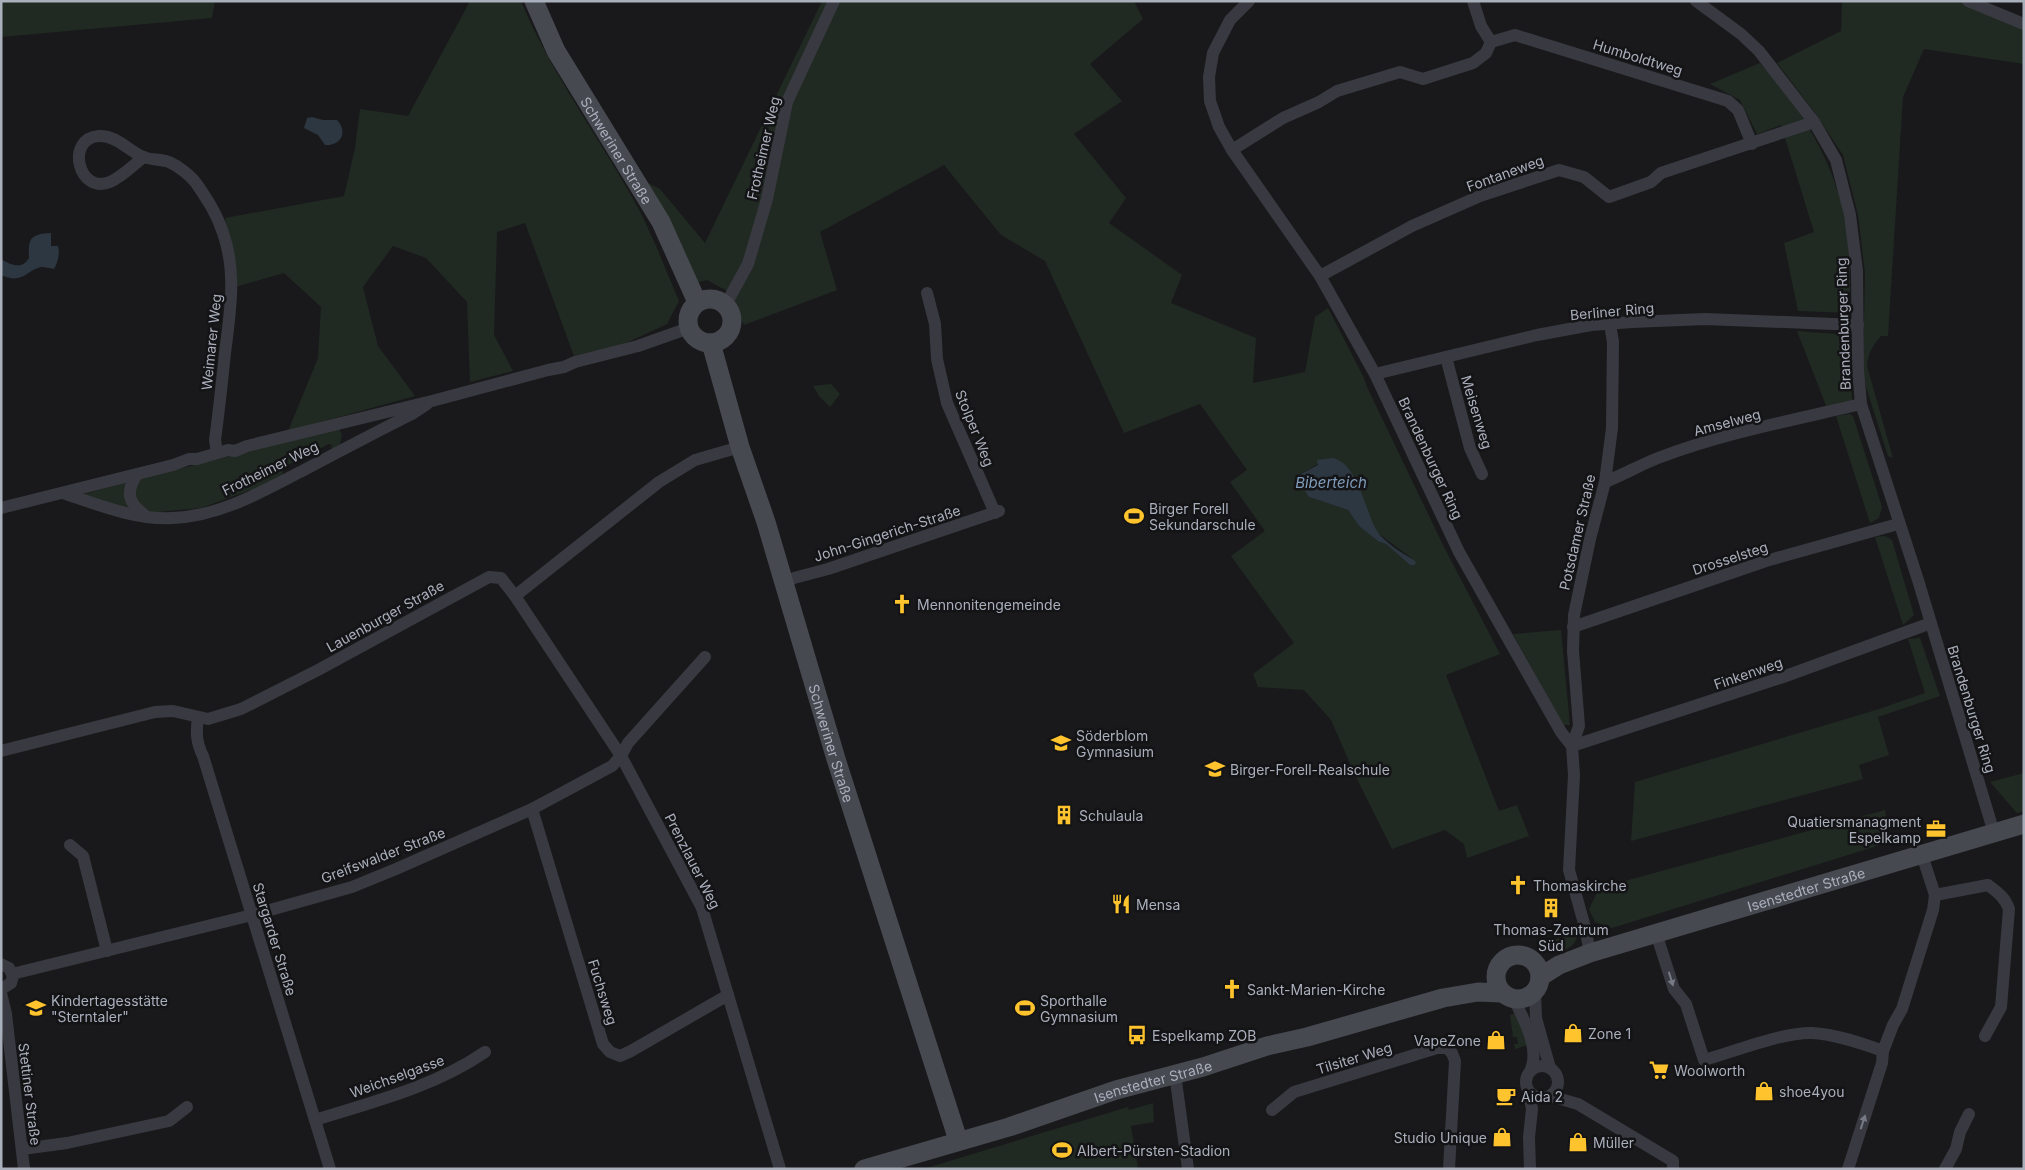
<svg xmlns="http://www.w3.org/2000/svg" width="2025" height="1170" font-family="Inter,sans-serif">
  <rect width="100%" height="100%" fill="#19191b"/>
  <g fill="#202a22" fill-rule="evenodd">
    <polygon points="1,1 215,1 212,18 1,37"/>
    <path d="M470,1H521C550,71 595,131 632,197C651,230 664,266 679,301L667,324L622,345L574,356L525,223L497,232L494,335L513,371L470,382L467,302L426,258L393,246L363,287L378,346L415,396L288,431L318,358L321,307L284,273L235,287L233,263L225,218L344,196L355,148L360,109L408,116Z"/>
    <path d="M822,1H1134L1143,19L1090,64L1122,101L1074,134L1126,198L1109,223L1182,275L1171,303L1256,338L1253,383L1305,372L1315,317L1328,308L1364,378L1367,387L1444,547L1500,654L1446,675L1499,811L1517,805L1529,836L1467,858L1464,844L1445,830L1392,849L1355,775L1331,720L1304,690L1258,687L1253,674L1294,643L1231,556L1265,531L1230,482L1247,470L1200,404L1124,433L1045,261L1001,235L944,165L820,232L837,290L744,325L729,292L707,280L695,283L646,182L660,189L705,243ZM1318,464L1378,533L1414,560L1410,565L1386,544L1379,542L1359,526L1348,510L1309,497L1297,476Z"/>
    <path d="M1842,1H1961L2024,26V64L1924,49L1903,97L1888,336H1881C1873,345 1868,353 1867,366L1893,458L1888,456L1866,387L1863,370L1865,273L1858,215L1843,155L1813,110L1777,63L1841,31Z"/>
    <path d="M1760,63C1802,110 1833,159 1845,220C1851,250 1850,283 1850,313L1798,311L1784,243L1814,232L1781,125L1757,134L1740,100L1710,84Z"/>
    <polygon points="1797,331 1849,335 1852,401 1827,408"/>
    <polygon points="831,384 840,394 830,407 819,396 813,386"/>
    <polygon points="1850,414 1853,416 1882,507 1879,518 1870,523 1836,416"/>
    <polygon points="339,429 342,434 340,445 330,452 332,445 329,444 284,467 282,478 255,492 250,490 201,508 147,513 137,503 134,485 139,479"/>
    <polygon points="129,482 134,511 79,495"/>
    <polygon points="1885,536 1892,540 1914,615 1903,625 1875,537"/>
    <polygon points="1561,630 1570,725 1563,725 1513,634"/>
    <polygon points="1920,638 1940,696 1878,717 1889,755 1859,765 1863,779 1631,841 1635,782 1876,710 1925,693 1908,639"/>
    <polygon points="2024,773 2024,811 2017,813 1990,782"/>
    <polygon points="1885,810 1890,842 1612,928 1595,922 1589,909 1599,888"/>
    <path d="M1578,933C1575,950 1563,951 1548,953L1545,942Z"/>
    <polygon points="1516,1013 1528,1045 1515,1049 1514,1044 1518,1044 1517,1037 1513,1037 1510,1015"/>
    <polygon points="1153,1103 1154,1122 1131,1126 1138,1169 923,1169 1128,1107 1129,1110"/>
  </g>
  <g fill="#2d3741">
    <path d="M312,117L323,120H337C349,133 340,146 325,145L318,135L304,128L307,118Z"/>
    <path d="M51,233V246H58C60,254 58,262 54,269C49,268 45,267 41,267C27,270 22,285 1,275V259C11,265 22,270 29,258C28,239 30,234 51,233Z"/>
    <path d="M1332,458C1358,462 1365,512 1377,531C1385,543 1402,553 1414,560L1416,563L1414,565H1410L1386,544L1379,542L1359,526L1348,510L1309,497L1302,487L1297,476L1318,465L1317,460Z"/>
  </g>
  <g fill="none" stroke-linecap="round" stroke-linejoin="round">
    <g stroke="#393a41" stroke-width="12">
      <polyline points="1249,1 1230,20 1213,53 1209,77 1210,101 1219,127 1232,150 1320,276 1375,374 1459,552 1561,732 1572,746 1574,775 1569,870 1585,927 1590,953"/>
      <polyline points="1473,1 1481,26 1491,42"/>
      <polyline points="1696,1 1741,34 1759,51 1814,122 1836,160 1850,215 1857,271 1858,370 1861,404 1918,580 1994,833"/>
      <polyline points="1968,1 2024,24"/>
      <polyline points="1232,150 1283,118 1319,102 1337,91 1400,72 1423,79 1473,63 1486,53 1491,42 1515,35 1728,101 1738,110 1752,144"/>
      <path d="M144,157C133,165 122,177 110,182C78,195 65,138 99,136C116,135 129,151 143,157C151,160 161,159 169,162C178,166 190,175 196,183C207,199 217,214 223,233C237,272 230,313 225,353C222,382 219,411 215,440L217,453"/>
      <polyline points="1320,276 1412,226 1480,196 1559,170 1584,177 1609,197 1651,182 1661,173 1814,122"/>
      <polyline points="927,293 935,324 937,359 947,403 995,513"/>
      <polyline points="726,304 748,264 767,199 787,102 834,1"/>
      <polyline points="1446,357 1470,448 1482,474"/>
      <polyline points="1375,374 1537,335 1591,325 1632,322 1705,319 1858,325"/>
      <path d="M137,474C125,493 128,503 146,516"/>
      <path d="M1605,482C1623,475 1640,465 1658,458C1723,433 1794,420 1861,404"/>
      <path d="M63,493C99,505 135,520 173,518C221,516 263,491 304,470C340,451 376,432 412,414L427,404"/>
      <polyline points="1,508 173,465 189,459 197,459 228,450 235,451 247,446 432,401 548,370 564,367 575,362 638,346 689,328"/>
      <polyline points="784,583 794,578 828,569 999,511"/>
      <polyline points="515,596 621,756 702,908 780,1169"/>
      <polyline points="1573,627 1766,561 1898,524"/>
      <path d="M198,718C196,732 196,742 203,756L330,1169"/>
      <polyline points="1572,746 1579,726 1573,651 1574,615 1590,539 1605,482 1612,428 1613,342 1610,324"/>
      <polyline points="1572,746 1783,677 1931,623"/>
      <polyline points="1,751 155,712 173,711 208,719 241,709 318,670 489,577 501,578 515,596 659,482 695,460 740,447"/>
      <polyline points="532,809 603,1044 610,1052 620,1056 631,1051 728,995"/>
      <polyline points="70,845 83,856 107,951"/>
      <path d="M1935,895L1988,885C1997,892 2005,897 2009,909L2001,1007L1985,1036"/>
      <path d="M1656,933L1674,989L1686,1004L1704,1060C1733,1052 1783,1032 1812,1033C1835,1034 1861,1043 1883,1051"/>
      <polyline points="1,964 9,968 13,976 11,983 1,989"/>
      <polyline points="12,974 252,915 352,887 396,869 532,809 612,766 621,756 628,743 705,657"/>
      <polyline points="1535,991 1536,1018 1550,1068"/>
      <polyline points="1,993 6,1014 24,1169"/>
      <path d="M1514,999C1523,1018 1540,1048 1531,1069"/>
      <circle cx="1542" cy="1082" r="16"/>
      <polyline points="1175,1074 1188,1169"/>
      <polyline points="1529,1093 1532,1109 1529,1137 1530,1169"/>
      <polyline points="1550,1096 1578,1104 1673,1161 1673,1169"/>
      <polyline points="1272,1110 1294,1092 1437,1048 1447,1048 1452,1053 1455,1061 1449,1169"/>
      <path d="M315,1120C373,1102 434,1087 485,1052"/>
      <polyline points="22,1149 67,1143 169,1121 187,1107"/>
      <polyline points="1848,1169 1882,1063 1883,1051 1893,1025 1902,1009 1933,910 1935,895 1922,855"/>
      <polyline points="1945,1169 1956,1149 1960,1132 1969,1114"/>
    </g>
    <g stroke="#474951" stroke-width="19">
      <path id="s1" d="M534,1L556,51L661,222L697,302"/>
      <circle cx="710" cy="321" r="22"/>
      <path id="s2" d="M711,343L740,447L766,522L836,759L958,1140"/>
      <circle cx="1518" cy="977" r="22"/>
      <path id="s3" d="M1540,977L1559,965L1590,953L2024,824"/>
      <path id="s4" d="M864,1169L1009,1127L1116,1090L1203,1067L1267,1046L1307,1037L1443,998L1478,992L1502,993"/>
    </g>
  </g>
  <defs><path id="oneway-solid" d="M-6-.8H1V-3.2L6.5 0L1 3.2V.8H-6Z" transform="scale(1.25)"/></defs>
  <g fill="#777a85">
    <use href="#oneway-solid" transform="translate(1671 979) rotate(73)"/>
    <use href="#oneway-solid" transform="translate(1863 1122) rotate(-72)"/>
  </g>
  <defs>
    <symbol id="stadium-bare" viewBox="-9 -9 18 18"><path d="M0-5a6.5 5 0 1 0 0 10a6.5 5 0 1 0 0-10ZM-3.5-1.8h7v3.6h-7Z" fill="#ffc42d" stroke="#141416" stroke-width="2.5" paint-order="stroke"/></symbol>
    <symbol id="church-bare" viewBox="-9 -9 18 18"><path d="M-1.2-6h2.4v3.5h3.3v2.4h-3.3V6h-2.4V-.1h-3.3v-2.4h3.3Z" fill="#ffc42d" stroke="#141416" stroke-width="2.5" paint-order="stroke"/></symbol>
    <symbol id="school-bare" viewBox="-9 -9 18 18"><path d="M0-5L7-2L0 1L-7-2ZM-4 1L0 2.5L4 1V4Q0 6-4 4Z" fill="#ffc42d" stroke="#141416" stroke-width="2.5" paint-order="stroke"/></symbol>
    <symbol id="building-bare" viewBox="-9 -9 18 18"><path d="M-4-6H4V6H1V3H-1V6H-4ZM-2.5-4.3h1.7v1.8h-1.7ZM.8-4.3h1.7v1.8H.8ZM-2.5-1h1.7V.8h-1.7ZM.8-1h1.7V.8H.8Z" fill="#ffc42d" stroke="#141416" stroke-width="2.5" paint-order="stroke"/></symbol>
    <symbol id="office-bare" viewBox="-9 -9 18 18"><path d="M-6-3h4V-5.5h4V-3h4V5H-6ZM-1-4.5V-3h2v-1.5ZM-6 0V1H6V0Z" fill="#ffc42d" stroke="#141416" stroke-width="2.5" paint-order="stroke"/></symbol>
    <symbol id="restaurant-bare" viewBox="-9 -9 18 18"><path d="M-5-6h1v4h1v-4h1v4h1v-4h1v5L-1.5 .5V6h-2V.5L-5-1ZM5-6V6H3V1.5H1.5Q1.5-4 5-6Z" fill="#ffc42d" stroke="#141416" stroke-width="2.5" paint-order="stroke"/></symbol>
    <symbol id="shop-bare" viewBox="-9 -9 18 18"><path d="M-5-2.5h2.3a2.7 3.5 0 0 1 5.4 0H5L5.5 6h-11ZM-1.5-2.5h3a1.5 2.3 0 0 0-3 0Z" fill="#ffc42d" stroke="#141416" stroke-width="2.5" paint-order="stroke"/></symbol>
    <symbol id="bus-bare" viewBox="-9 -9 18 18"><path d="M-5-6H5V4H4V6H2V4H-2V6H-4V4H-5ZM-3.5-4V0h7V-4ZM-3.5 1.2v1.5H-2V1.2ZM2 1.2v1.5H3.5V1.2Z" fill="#ffc42d" stroke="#141416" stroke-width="2.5" paint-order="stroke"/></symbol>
    <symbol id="supermarket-bare" viewBox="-9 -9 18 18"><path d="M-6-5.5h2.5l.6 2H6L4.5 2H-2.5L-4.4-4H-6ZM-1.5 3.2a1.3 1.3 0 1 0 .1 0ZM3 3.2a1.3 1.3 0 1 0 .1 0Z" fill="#ffc42d" stroke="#141416" stroke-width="2.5" paint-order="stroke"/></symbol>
    <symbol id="cafe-bare" viewBox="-9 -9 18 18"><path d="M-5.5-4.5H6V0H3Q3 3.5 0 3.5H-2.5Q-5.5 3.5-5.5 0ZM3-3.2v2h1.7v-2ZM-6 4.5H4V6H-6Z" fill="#ffc42d" stroke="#141416" stroke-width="2.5" paint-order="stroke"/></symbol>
  </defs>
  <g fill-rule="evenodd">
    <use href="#stadium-bare" x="1120" y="502" width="28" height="28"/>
    <use href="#church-bare" x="888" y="590" width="28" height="28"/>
    <use href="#school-bare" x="1047" y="729" width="28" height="28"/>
    <use href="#school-bare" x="1201" y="755" width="28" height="28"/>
    <use href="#building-bare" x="1050" y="801" width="28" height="28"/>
    <use href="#office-bare" x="1922" y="815" width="28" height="28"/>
    <use href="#church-bare" x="1504" y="871" width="28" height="28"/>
    <use href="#restaurant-bare" x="1107" y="890" width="28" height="28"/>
    <use href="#building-bare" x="1537" y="894" width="28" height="28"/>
    <use href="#church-bare" x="1218" y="975" width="28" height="28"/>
    <use href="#school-bare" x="22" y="994" width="28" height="28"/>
    <use href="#stadium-bare" x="1011" y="994" width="28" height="28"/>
    <use href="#shop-bare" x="1559" y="1019" width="28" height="28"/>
    <use href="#bus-bare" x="1123" y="1021" width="28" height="28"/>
    <use href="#shop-bare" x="1482" y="1026" width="28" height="28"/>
    <use href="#supermarket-bare" x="1645" y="1056" width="28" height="28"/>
    <use href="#shop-bare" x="1750" y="1077" width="28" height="28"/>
    <use href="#cafe-bare" x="1492" y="1082" width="28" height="28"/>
    <use href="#shop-bare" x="1488" y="1123" width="28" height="28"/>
    <use href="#shop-bare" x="1564" y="1128" width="28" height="28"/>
    <use href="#stadium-bare" x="1048" y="1136" width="28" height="28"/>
  </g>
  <g text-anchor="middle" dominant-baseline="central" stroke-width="5" stroke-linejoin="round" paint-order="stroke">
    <g font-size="14" fill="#aaafbc" stroke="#141416">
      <text transform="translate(1638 57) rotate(17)">Humboldtweg</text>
      <text transform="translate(763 148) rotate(-77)">Frotheimer Weg</text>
      <text stroke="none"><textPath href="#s1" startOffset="171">Schweriner Straße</textPath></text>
      <text transform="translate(1505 173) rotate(-20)">Fontaneweg</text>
      <text transform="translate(1612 311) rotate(-5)">Berliner Ring</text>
      <text transform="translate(1843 324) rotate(-92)">Brandenburger Ring</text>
      <text transform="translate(211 342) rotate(-84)">Weimarer Weg</text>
      <text transform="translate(1477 412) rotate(73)">Meisenweg</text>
      <text transform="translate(1727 422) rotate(-15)">Amselweg</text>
      <text transform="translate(975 428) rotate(68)">Stolper Weg</text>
      <text transform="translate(1431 458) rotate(65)">Brandenburger Ring</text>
      <text transform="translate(270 468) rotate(-26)">Frotheimer Weg</text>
      <text transform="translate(1577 532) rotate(-77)">Potsdamer Straße</text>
      <text transform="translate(887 533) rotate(-18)">John-Gingerich-Straße</text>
      <text transform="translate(1730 558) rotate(-18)">Drosselsteg</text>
      <text transform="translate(385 616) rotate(-29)">Lauenburger Straße</text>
      <text transform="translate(1748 673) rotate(-19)">Finkenweg</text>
      <text transform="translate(1972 709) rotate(73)">Brandenburger Ring</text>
      <text stroke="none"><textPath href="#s2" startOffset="418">Schweriner Straße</textPath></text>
      <text transform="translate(383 855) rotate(-21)">Greifswalder Straße</text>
      <text transform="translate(693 861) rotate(63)">Prenzlauer Weg</text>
      <text stroke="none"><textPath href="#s3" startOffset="281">Isenstedter Straße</textPath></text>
      <text transform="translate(275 939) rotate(73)">Stargarder Straße</text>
      <text transform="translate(603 992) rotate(73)">Fuchsweg</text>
      <text transform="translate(1354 1058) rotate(-17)">Tilsiter Weg</text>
      <text transform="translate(397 1076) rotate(-20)">Weichselgasse</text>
      <text stroke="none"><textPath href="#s4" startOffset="302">Isenstedter Straße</textPath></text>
      <text transform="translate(30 1094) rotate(83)">Stettiner Straße</text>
    </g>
    <g font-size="14" fill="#aaafbc" stroke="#141416" text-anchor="start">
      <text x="1149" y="508">Birger Forell<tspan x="1149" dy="16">Sekundarschule</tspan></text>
      <text x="917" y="604">Mennonitengemeinde</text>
      <text x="1076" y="735">Söderblom<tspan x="1076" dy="16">Gymnasium</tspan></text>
      <text x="1230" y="769">Birger-Forell-Realschule</text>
      <text x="1079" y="815">Schulaula</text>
      <text x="1921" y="821" text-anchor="end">Quatiersmanagment<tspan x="1921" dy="16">Espelkamp</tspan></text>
      <text x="1533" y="885">Thomaskirche</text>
      <text x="1136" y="904">Mensa</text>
      <text x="1551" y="929" text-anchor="middle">Thomas-Zentrum<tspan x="1551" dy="16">Süd</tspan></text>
      <text x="1247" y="989">Sankt-Marien-Kirche</text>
      <text x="51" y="1000">Kindertagesstätte<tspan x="51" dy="16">"Sterntaler"</tspan></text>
      <text x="1040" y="1000">Sporthalle<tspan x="1040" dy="16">Gymnasium</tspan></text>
      <text x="1588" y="1033">Zone 1</text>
      <text x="1152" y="1035">Espelkamp ZOB</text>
      <text x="1481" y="1040" text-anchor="end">VapeZone</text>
      <text x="1674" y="1070">Woolworth</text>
      <text x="1779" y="1091">shoe4you</text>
      <text x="1521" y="1096">Aida 2</text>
      <text x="1487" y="1137" text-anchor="end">Studio Unique</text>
      <text x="1593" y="1142">Müller</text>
      <text x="1077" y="1150">Albert-Pürsten-Stadion</text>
    </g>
    <g font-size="15" font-style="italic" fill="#7f9bb9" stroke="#141416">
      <text x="1331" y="482">Biberteich</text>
    </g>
  </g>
  <rect width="2025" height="1170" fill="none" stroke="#aaafbc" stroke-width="5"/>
</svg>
